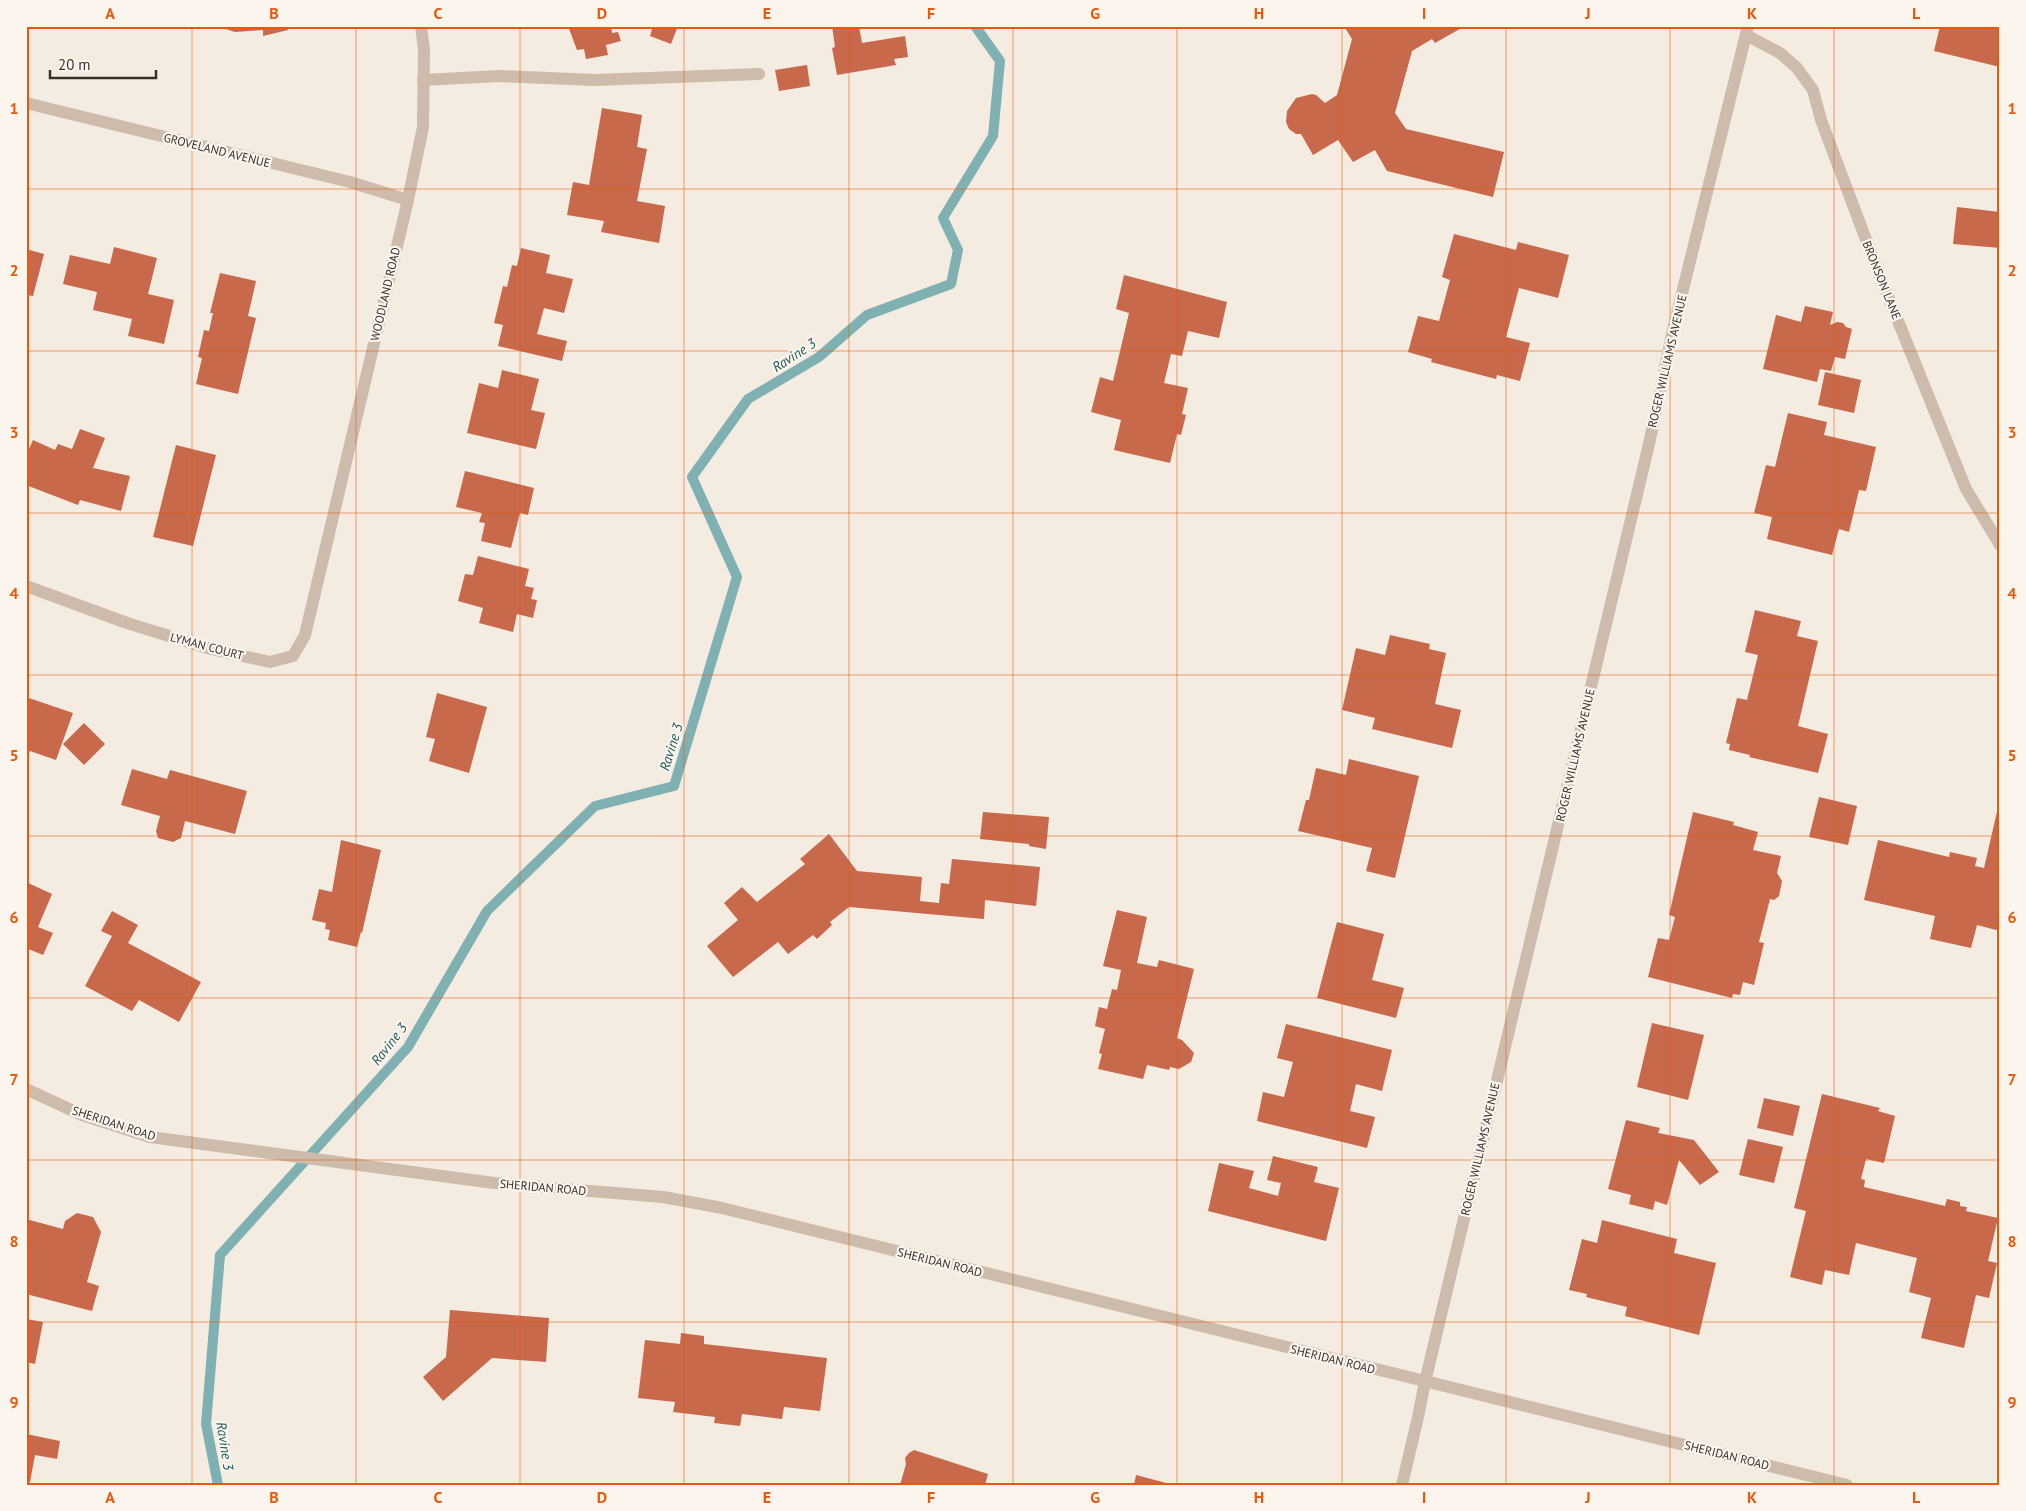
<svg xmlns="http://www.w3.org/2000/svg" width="2026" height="1511" font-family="'PT Sans',sans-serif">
  <rect width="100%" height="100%" fill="#f4ebe1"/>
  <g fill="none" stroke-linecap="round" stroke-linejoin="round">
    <polyline stroke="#7fb0b2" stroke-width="10" points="218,1485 206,1424 220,1255 408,1047 487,911 595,806 674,786 737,577 692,477 748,399 819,357 867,315 951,284 958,250 943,218 993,136 1000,61 975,26"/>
  </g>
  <g fill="#c8694b">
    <polygon points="216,26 288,26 288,30 263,36 263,30 235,32"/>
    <polygon points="568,26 611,26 612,33 618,32 621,41 606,45 608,55 586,59 584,49 577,50"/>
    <polygon points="653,26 678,26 671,44 650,36"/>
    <polygon points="832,26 859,26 862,43 905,36 908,57 894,59 896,65 837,75 832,48 835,47"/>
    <polygon points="1344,26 1465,26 1435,43 1432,39 1412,51 1395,113 1406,129 1504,152 1493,197 1387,171 1375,150 1353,162 1338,140 1313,155 1301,134 1296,134 1289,129 1286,122 1287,111 1296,98 1312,94 1316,95 1325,103 1337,95 1352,39"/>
    <polygon points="1940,26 2000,26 2000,67 1934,51"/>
    <polygon points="807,65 810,86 779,91 775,70"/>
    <polygon points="602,108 642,115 637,147 647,149 637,201 665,206 659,243 601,232 604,221 567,215 573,182 589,185"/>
    <polygon points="1957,207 2000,212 2000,248 1953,244"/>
    <polygon points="1454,234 1516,250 1518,242 1569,255 1558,298 1519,288 1506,337 1530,343 1520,381 1497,375 1496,379 1431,362 1432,359 1408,352 1418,316 1439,321 1450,280 1442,277"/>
    <polygon points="114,247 157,258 148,294 174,300 164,344 128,336 132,319 93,310 97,292 63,284 70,255 110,264"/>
    <polygon points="521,248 550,255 546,273 573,279 564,313 544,308 537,334 567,341 562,361 498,346 503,325 494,323 503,286 507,287 512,265 517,266"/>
    <polygon points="26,249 44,254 33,296 26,295"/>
    <polygon points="220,273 256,281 248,316 256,318 238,394 196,384 202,358 198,357 204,330 209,331 213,313 210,313"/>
    <polygon points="1124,275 1227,302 1219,338 1188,331 1182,356 1171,354 1164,383 1188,388 1182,414 1186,415 1181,435 1177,434 1170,463 1114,450 1121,420 1091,412 1100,377 1113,381 1129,313 1116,309"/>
    <polygon points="1805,306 1833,312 1830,325 1837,322 1843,323 1846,327 1852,329 1845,359 1835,357 1831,371 1820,369 1817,382 1763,369 1776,315 1801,322"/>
    <polygon points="502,370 539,379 531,410 545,413 536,449 467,433 479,383 498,388"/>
    <polygon points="1825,372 1861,380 1854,413 1818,405"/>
    <polygon points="1788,413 1827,422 1824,435 1876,447 1866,491 1859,490 1849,532 1839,529 1832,555 1767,539 1772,517 1754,513 1766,465 1775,467"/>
    <polygon points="80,429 105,438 93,468 130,476 121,511 80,500 78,505 26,485 26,456 33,440 55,450 58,444 72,449"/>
    <polygon points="176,445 216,455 193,546 153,537"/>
    <polygon points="465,471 534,488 528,515 520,513 511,548 481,541 485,523 479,522 482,513 456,507"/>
    <polygon points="478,556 529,569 525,586 534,588 531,599 537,600 533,618 517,614 513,632 479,623 483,608 458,601 465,574 473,575"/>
    <polygon points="1755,610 1801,621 1797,636 1818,641 1798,726 1828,734 1818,773 1749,757 1750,755 1729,750 1730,744 1726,743 1737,698 1747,700 1758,655 1745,652"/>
    <polygon points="1390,635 1430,644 1429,649 1446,653 1435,704 1461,710 1452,748 1372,729 1375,718 1342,710 1356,648 1385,655"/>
    <polygon points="437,693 487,707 469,773 429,761 435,739 426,737"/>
    <polygon points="26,697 73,713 56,760 30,751 26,761"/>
    <polygon points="84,723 105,744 84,765 63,744"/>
    <polygon points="1349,759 1419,776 1395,878 1366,871 1372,848 1298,831 1306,800 1309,800 1316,768 1346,775"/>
    <polygon points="132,769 167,779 170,770 247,791 235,834 185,821 181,838 173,842 158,838 156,831 160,816 121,805"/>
    <polygon points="1819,797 1857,806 1848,845 1809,837"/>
    <polygon points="1999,803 2000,931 1977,925 1971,948 1930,939 1935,916 1864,900 1878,840 1949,857 1950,852 1977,858 1975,866 1984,868"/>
    <polygon points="983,812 1049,817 1046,849 1029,846 1029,844 980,839"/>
    <polygon points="1693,812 1734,822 1733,825 1758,832 1753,850 1781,856 1777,873 1782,881 1779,896 1774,900 1770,899 1759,942 1764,943 1754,985 1743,982 1740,995 1733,994 1732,998 1648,977 1658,938 1669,940 1675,917 1669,915"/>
    <polygon points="829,834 857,871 922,877 920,901 939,903 941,883 949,884 952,859 1040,867 1036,906 985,900 984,919 849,907 830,922 832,925 817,939 813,935 788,954 778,942 733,977 707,946 738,920 724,903 742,887 757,902 805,864 800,859"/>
    <polygon points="341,840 381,850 362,933 361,932 357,947 328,940 330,930 325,929 326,923 312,920 319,889 332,892"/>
    <polygon points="26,882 52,894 38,927 53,933 43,955 26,948"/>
    <polygon points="1117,910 1147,917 1137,963 1157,967 1159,960 1194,969 1177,1038 1182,1040 1194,1053 1191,1062 1179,1069 1170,1067 1169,1070 1147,1065 1143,1079 1098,1069 1102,1054 1099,1053 1105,1029 1095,1026 1099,1007 1107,1009 1112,989 1117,990 1121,970 1103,966"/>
    <polygon points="112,911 138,925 128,943 201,982 179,1022 139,1000 132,1011 85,986 112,936 101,931"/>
    <polygon points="1337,922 1384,934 1372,980 1404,988 1396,1018 1317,998"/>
    <polygon points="1652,1023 1704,1035 1688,1100 1637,1087"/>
    <polygon points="1286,1024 1392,1050 1382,1091 1356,1084 1350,1111 1375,1117 1367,1148 1257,1121 1263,1092 1284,1097 1293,1062 1277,1058"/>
    <polygon points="1822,1094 1880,1108 1878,1111 1895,1116 1884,1163 1866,1159 1861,1179 1865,1180 1864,1187 1945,1206 1947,1199 1960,1202 1960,1206 1967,1207 1966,1211 1998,1218 1988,1261 1997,1263 1989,1298 1976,1295 1964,1348 1921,1338 1931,1298 1909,1292 1917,1258 1856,1243 1849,1275 1825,1270 1822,1285 1790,1277 1806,1211 1794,1208"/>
    <polygon points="1764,1098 1800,1106 1793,1136 1757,1128"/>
    <polygon points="1626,1120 1660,1128 1658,1133 1694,1140 1719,1172 1700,1185 1679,1160 1667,1205 1655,1201 1653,1210 1629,1204 1631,1195 1608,1189"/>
    <polygon points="1748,1139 1783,1147 1774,1183 1739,1175"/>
    <polygon points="1273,1156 1318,1167 1314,1182 1339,1188 1326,1241 1208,1211 1219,1163 1254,1171 1249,1188 1278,1196 1281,1183 1267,1180"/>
    <polygon points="77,1213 93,1217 101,1232 87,1282 99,1286 92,1311 26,1294 26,1219 63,1229 65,1221"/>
    <polygon points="1602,1220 1677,1239 1674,1253 1716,1263 1699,1335 1625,1316 1627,1307 1586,1297 1587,1294 1569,1290 1582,1239 1597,1243"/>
    <polygon points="450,1310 549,1318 546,1362 492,1358 443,1401 423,1377 446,1357"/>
    <polygon points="26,1319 43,1322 35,1364 26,1362"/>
    <polygon points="681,1333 704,1336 704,1344 827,1358 820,1411 784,1407 782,1419 742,1414 740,1426 714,1423 715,1417 673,1412 675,1402 638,1398 645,1340 680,1344"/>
    <polygon points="26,1434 60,1441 57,1459 35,1455 30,1482 26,1481"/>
    <polygon points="914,1450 988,1474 985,1485 900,1485 906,1464 905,1458 909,1453"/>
    <polygon points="1136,1475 1170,1484 1170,1485 1134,1485"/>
  </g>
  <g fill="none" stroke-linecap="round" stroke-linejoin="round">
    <g stroke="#cdbbac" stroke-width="12">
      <polyline points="1746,35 1780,53 1797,68 1813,90 1821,120 1879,274 1966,489 2000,545"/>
      <polyline points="423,80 499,76 595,80 759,74"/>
      <polyline points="26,103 350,182 408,200"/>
      <polyline points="26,586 127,623 211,649 270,662 293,656 305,635 408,200 423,127 424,50 421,26"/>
      <polyline points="26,1089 82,1115 150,1137 494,1183 663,1197 722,1208 1847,1485"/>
      <polyline points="1402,1485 1418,1417 1425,1382 1649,444 1673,330 1748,26"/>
    </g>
  </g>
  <path fill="none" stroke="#e8590c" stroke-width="1" stroke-opacity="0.55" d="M192,26V1485M356,26V1485M520,26V1485M684,26V1485M849,26V1485M1013,26V1485M1177,26V1485M1342,26V1485M1506,26V1485M1670,26V1485M1834,26V1485M26,189H2000M26,351H2000M26,513H2000M26,675H2000M26,836H2000M26,998H2000M26,1160H2000M26,1322H2000"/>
  <g text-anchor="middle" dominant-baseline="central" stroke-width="4.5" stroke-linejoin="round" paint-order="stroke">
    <g font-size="12" fill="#3b302b" stroke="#fbf5ee">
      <text transform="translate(217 150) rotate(14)">GROVELAND AVENUE</text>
      <text transform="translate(1882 280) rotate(68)">BRONSON LANE</text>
      <text transform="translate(385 294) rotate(-77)">WOODLAND ROAD</text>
      <text transform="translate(1667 361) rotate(-77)">ROGER WILLIAMS AVENUE</text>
      <text transform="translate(207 646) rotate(15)">LYMAN COURT</text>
      <text transform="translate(1575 755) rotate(-77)">ROGER WILLIAMS AVENUE</text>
      <text transform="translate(114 1123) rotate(18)">SHERIDAN ROAD</text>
      <text transform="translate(1480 1149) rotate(-77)">ROGER WILLIAMS AVENUE</text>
      <text transform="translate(543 1187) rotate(5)">SHERIDAN ROAD</text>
      <text transform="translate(940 1262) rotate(14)">SHERIDAN ROAD</text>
      <text transform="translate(1333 1359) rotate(14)">SHERIDAN ROAD</text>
      <text transform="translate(1727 1455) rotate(14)">SHERIDAN ROAD</text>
    </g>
    <g font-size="14" font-style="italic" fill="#1f5a5e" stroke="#fbf5ee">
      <text transform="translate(794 355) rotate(-33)">Ravine 3</text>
      <text transform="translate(671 747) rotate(-73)">Ravine 3</text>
      <text transform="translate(389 1044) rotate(-52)">Ravine 3</text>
      <text transform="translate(225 1446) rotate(81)">Ravine 3</text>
    </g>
  </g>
  <rect width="2026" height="1511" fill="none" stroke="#fbf5ee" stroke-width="55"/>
  <path d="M50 70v8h106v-8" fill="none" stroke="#3b302b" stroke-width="2.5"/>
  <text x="58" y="70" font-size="15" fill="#3b302b" stroke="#fbf5ee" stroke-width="4" paint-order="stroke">20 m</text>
  <rect x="28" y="28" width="1970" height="1456" fill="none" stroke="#e8590c" stroke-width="2"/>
  <g font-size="16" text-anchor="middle" font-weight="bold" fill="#e8590c">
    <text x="110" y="19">A</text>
    <text x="274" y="19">B</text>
    <text x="438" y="19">C</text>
    <text x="602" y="19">D</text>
    <text x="767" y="19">E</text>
    <text x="931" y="19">F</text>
    <text x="1095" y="19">G</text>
    <text x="1259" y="19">H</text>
    <text x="1424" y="19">I</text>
    <text x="1588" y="19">J</text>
    <text x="1752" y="19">K</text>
    <text x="1916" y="19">L</text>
    <text x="14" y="114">1</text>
    <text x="2012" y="114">1</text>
    <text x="14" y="276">2</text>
    <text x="2012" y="276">2</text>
    <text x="14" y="438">3</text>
    <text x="2012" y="438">3</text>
    <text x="14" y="599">4</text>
    <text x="2012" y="599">4</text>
    <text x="14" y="761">5</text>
    <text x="2012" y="761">5</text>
    <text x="14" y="923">6</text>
    <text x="2012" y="923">6</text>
    <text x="14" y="1085">7</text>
    <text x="2012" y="1085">7</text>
    <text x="14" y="1247">8</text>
    <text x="2012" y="1247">8</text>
    <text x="14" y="1408">9</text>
    <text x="2012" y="1408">9</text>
    <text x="110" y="1503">A</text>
    <text x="274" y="1503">B</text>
    <text x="438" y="1503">C</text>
    <text x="602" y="1503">D</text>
    <text x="767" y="1503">E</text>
    <text x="931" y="1503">F</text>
    <text x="1095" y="1503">G</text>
    <text x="1259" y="1503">H</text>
    <text x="1424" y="1503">I</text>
    <text x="1588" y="1503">J</text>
    <text x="1752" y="1503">K</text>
    <text x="1916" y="1503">L</text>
  </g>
</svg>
